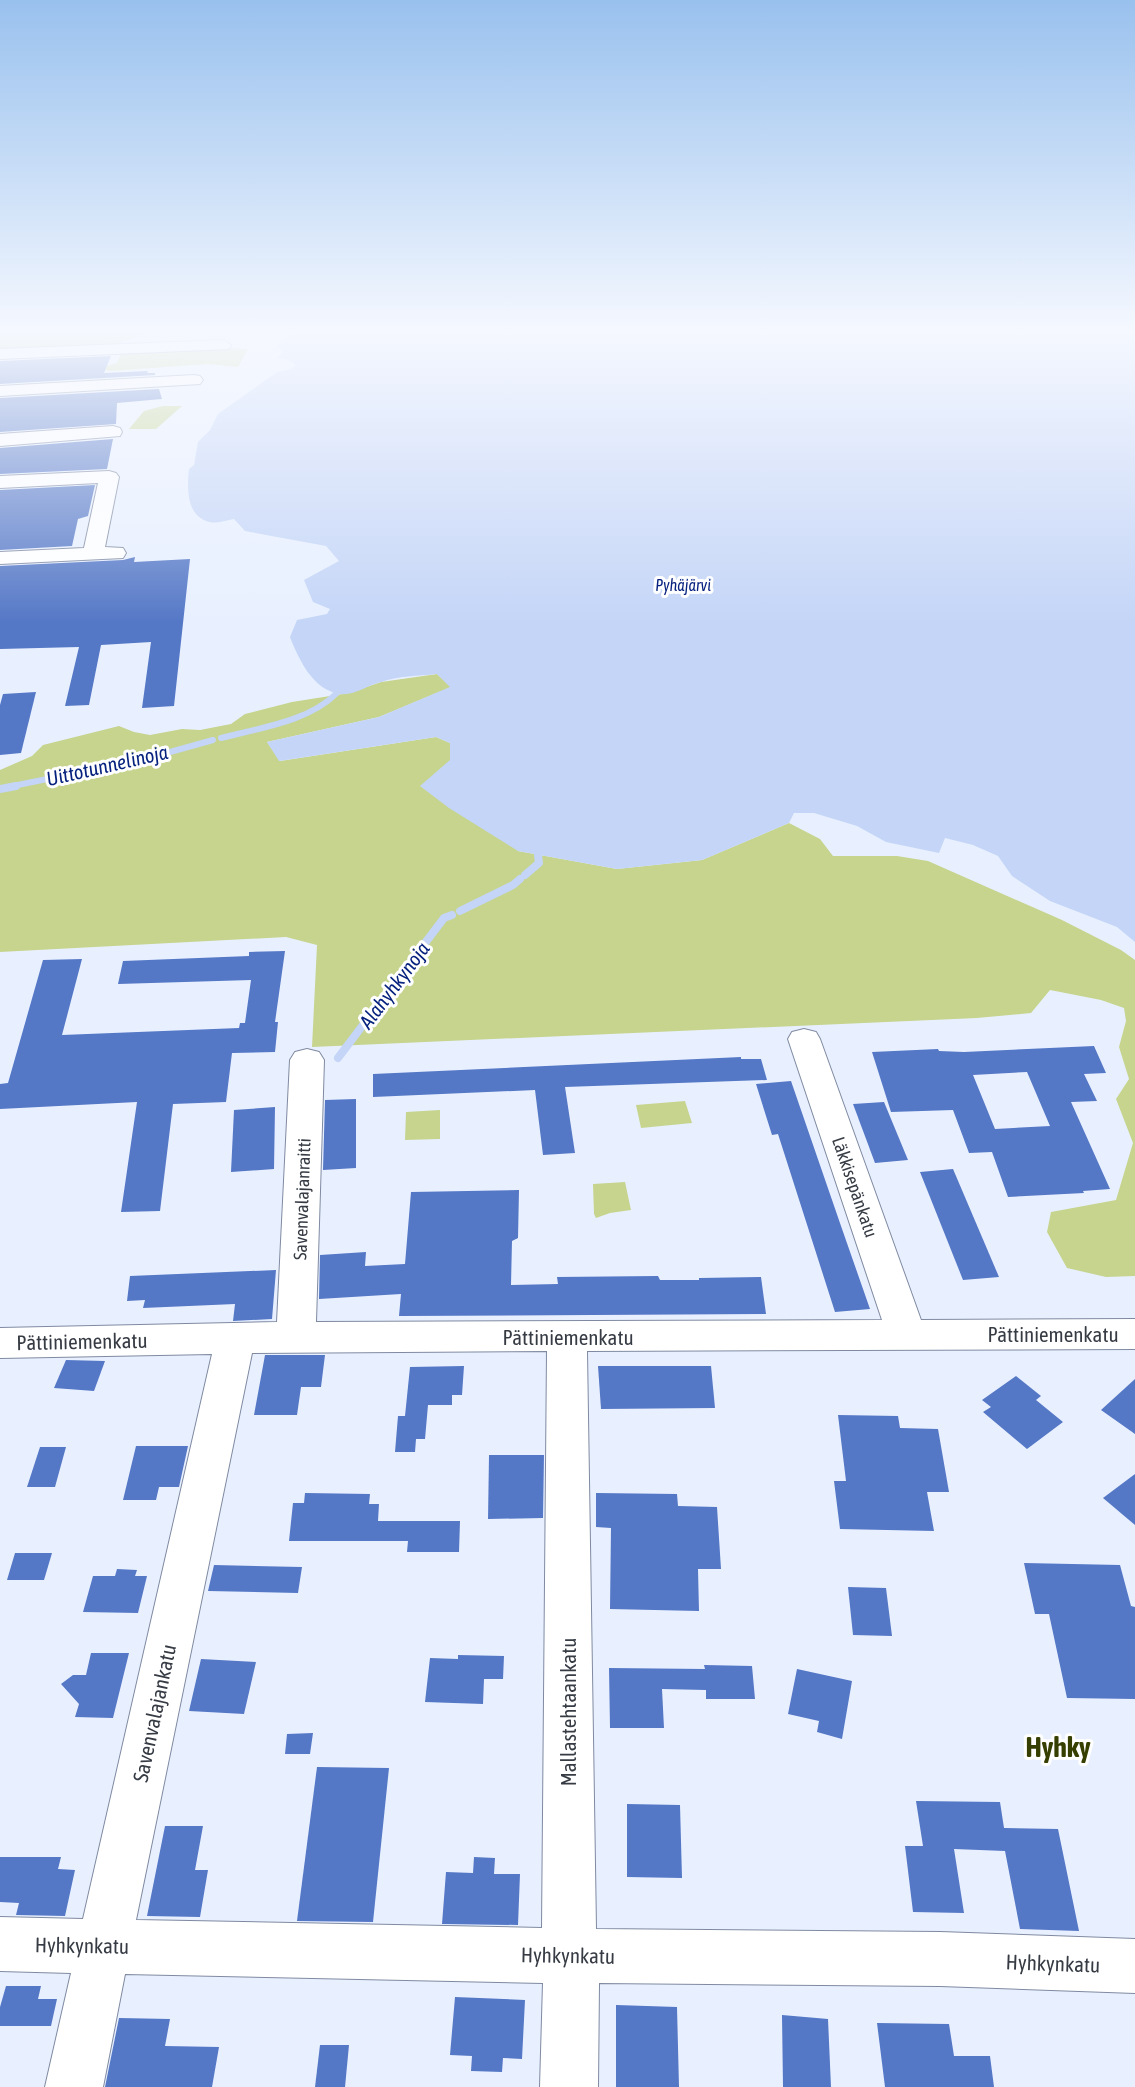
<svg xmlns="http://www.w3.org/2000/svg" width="1135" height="2087" font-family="'Asap Condensed',sans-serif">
  <rect width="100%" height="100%" fill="#e8f0ff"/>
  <g fill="#c6d48e">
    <polygon points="0,332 150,332 114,345 0,350"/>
    <polygon points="202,347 248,349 238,367 208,364 110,371 106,370 103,367 117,363 122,352"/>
    <polygon points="163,406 182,406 156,429 129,429 144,411"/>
    <polygon points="437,674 451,687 379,717 267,742 280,761 436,737 450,743 450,760 518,851 617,869 702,860 789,823 820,839 833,856 897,856 928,861 1062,920 1121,950 1135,960 1135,1276 1106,1277 1067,1268 1047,1232 1051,1212 1116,1200 1133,1143 1116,1099 1129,1079 1119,1047 1126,1021 1124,1008 1101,1000 1050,990 1031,1013 977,1018 312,1047 317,945 286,937 0,952 0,770 32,756 43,745 119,726 134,732 150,735 182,729 200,730 231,724 245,714 292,702 349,693 381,682"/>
    <polygon points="685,1101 692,1123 641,1128 636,1105"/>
    <polygon points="440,1110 440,1139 405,1140 406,1112"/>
    <polygon points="625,1182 631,1210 610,1213 596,1218 594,1214 593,1184"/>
  </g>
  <path fill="#c4d5f7" d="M292,332H1135V942L1117,927L1050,901L1012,876L998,856L973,845L945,838L939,853L886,842L857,826L814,813H794L789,823L702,860L617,869L518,851L449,808L420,786L450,760V743L436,737L279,761L267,742L379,717L450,687L437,674C418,676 398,676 381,682C368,685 354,696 340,694C313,690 299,660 290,637L297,620L327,614L330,609L313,602L304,580L339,561L326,546L245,531L234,519C226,520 219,524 210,522C186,517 187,488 189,469L194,465L198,442L210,430L218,414L277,372L291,369L296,365L287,359L277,358L283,352L277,346Z"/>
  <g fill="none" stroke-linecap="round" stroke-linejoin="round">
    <g stroke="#c4d5f7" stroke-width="6">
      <path d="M221,738C259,728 308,722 337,693"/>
      <polyline points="8,787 145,759 213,740"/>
    </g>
    <g stroke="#c4d5f7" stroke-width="8">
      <polyline points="0,789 16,786"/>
      <polyline points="525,875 539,863 538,855"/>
      <polyline points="460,911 513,885 520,879"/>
      <polyline points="338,1058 444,918 452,915"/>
    </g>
  </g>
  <g fill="#5477c6" fill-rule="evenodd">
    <polygon points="111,356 104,373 148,371 147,373 155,373 155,375 0,384 0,361"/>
    <polygon points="159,389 162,399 117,403 116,424 0,432 0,398"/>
    <polygon points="113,439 107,469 0,474 0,448"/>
    <polygon points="95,485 88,516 78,519 72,546 0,550 0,490"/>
    <polygon points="135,557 134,562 190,559 174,706 142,708 151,642 101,645 89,705 65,706 79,647 0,649 0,566 123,560"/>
    <polygon points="36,692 21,753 0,755 0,705 3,694"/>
    <polygon points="285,951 275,1022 278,1022 275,1052 232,1053 226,1102 173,1104 160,1211 121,1212 137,1102 0,1109 0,1084 8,1083 43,960 82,959 62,1035 239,1028 240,1023 245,1023 251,980 118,984 123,961 249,956 249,952"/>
    <path d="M1094,1046L1106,1073L1084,1074L1097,1101L1071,1102L1110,1189L1083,1191L1084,1193L1008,1197L992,1152L969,1153L953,1110L891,1112L872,1052L938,1049L939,1051L964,1052ZM1027,1072L1050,1126L995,1129L973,1075Z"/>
    <polygon points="741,1057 741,1059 761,1059 767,1080 565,1087 575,1153 543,1155 535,1090 373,1097 373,1074"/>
    <polygon points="791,1081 841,1226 870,1309 835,1312 778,1134 772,1135 756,1084"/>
    <polygon points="356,1099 356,1168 323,1170 325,1100"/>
    <polygon points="884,1102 908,1160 875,1163 853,1104"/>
    <polygon points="275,1107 274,1169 231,1172 234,1110"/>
    <polygon points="953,1169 999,1277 963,1280 920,1172"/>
    <polygon points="519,1190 518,1238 512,1241 511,1285 558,1284 557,1277 658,1276 660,1280 699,1280 699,1278 761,1277 766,1314 399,1316 401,1294 319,1299 320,1255 366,1252 365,1266 405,1264 411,1192"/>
    <polygon points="276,1270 272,1319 233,1321 235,1304 143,1308 145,1300 127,1301 130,1276"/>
    <polygon points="265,1355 325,1355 321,1387 301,1387 297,1415 254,1415"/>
    <polygon points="66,1360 105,1361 94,1391 54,1388"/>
    <polygon points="464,1366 462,1395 452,1395 452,1405 428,1405 425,1439 416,1439 415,1452 395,1452 398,1416 405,1416 410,1367"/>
    <polygon points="598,1366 711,1366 715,1408 601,1409"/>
    <polygon points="1016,1376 1041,1396 1036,1400 1063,1422 1027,1449 983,1412 991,1407 982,1400"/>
    <polygon points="1135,1379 1135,1434 1101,1410"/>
    <polygon points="838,1415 898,1416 900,1428 938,1429 949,1492 927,1492 934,1531 840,1529 834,1481 846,1481"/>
    <polygon points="136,1446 188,1446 179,1487 159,1487 156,1500 123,1500"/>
    <polygon points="40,1447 66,1447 55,1487 27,1487"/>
    <polygon points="489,1455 544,1455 543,1518 488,1519"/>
    <polygon points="1135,1474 1135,1525 1103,1498"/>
    <polygon points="305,1493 370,1494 369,1504 379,1504 378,1521 460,1521 459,1552 407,1552 408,1541 289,1541 293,1503 304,1503"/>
    <polygon points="596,1493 677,1494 678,1506 717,1507 721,1569 698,1569 699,1611 610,1609 611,1528 596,1527"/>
    <polygon points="15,1553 52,1553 44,1580 7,1580"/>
    <polygon points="1024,1563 1120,1565 1131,1606 1135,1607 1135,1699 1067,1698 1049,1614 1035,1614"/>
    <polygon points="214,1565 302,1567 298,1593 208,1591"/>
    <polygon points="117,1569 137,1570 135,1576 147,1576 138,1613 83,1612 93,1576 115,1576"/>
    <polygon points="848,1587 886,1588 892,1636 853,1635"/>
    <polygon points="91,1653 129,1653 113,1718 75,1717 79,1704 61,1684 73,1675 86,1675"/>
    <polygon points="458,1655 504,1656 503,1679 484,1679 483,1704 425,1702 430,1658 458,1659"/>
    <polygon points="201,1659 256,1662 244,1714 189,1711"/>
    <polygon points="704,1665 752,1666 755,1699 706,1699 706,1690 662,1689 664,1728 610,1728 609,1668 705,1669"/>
    <polygon points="797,1669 852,1681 842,1739 817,1732 819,1721 788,1714"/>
    <polygon points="313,1733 310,1754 285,1754 287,1734"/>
    <polygon points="317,1767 389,1768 373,1922 297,1921"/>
    <polygon points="916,1801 1000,1802 1004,1828 1058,1829 1079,1931 1020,1929 1005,1851 954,1849 964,1913 913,1912 905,1846 923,1846"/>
    <polygon points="627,1804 680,1805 682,1878 627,1877"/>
    <polygon points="165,1826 203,1826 195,1870 208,1870 200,1917 147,1916"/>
    <polygon points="0,1857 61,1857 58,1869 75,1870 65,1916 16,1915 19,1903 0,1902"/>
    <polygon points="474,1857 495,1858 494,1874 520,1874 518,1925 442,1924 446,1872 473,1873"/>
    <polygon points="6,1986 41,1986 38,1999 57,1999 51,2026 0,2026 0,2007"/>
    <polygon points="455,1997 525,2000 522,2059 503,2058 502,2072 471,2071 472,2056 450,2055"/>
    <polygon points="616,2005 677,2007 679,2087 616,2087"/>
    <polygon points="782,2015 828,2019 831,2087 783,2087"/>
    <polygon points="119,2018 170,2019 165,2046 219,2047 212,2087 105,2087"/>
    <polygon points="877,2023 949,2024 954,2056 990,2056 994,2087 885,2087"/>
    <polygon points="320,2045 349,2045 345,2087 315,2087"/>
  </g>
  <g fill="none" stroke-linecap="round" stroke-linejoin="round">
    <defs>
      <g id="minor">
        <polygon points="223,340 231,345 229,349 0,359 0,349"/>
        <polygon points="194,375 200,376 203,380 200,384 0,396 0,386"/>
        <polygon points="113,426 120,428 122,432 120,436 0,446 0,434"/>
        <polygon points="109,471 116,473 119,477 105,547 123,548 126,553 123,558 0,564 0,552 84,548 98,483 0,488 0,476"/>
        <path d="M804,1029L816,1032L820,1039L921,1320L1135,1319V1349L587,1351L596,1929L940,1932L1135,1939V1993L940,1986L599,1983L598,2087H540L543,1983L125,1974L103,2087H45L71,1973L0,1971V1917L83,1919L212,1354L0,1358V1328L277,1322L290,1060L295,1052L307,1049L319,1052L324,1060L316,1322L882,1320L788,1039L792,1032ZM547,1351L542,1928L136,1920L252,1353Z"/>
      </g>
    </defs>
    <use href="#minor" stroke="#7f8aa1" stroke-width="2"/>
    <use href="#minor" fill="#fff" fill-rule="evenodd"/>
  </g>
  <linearGradient id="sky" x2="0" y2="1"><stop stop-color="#99c1ee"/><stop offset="0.53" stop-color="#f5f8ff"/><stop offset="1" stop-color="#f5f8ff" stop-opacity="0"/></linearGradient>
  <rect width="1135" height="624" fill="url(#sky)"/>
  <g text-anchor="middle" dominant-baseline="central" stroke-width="6" stroke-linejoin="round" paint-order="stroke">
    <g font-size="16" font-style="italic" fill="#06227e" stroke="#fff">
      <text x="683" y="585">Pyhäjärvi</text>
    </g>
    <g font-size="18" fill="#363b44" stroke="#fff">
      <text transform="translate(855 1187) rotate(71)">Läkkisepänkatu</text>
      <text transform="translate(302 1199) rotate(-88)">Savenvalajanraitti</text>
    </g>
    <g font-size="20" font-style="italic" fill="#06227e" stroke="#fff">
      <text transform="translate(107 765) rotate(-13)">Uittotunnelinoja</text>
      <text transform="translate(394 985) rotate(-53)">Alahyhkynoja</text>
    </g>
    <g font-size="21" fill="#363b44" stroke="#fff">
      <text x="1053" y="1334">Pättiniemenkatu</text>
      <text x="568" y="1337">Pättiniemenkatu</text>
      <text transform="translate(82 1341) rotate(-1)">Pättiniemenkatu</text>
      <text transform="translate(568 1712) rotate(-90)">Mallastehtaankatu</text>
      <text transform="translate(154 1713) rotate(-78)">Savenvalajankatu</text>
      <text transform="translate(82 1945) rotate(1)">Hyhkynkatu</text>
      <text transform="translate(568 1955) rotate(1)">Hyhkynkatu</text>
      <text transform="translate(1053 1963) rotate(2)">Hyhkynkatu</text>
    </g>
    <g font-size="28" font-weight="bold" fill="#373f00" stroke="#fff">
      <text x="1058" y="1747">Hyhky</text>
    </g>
  </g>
</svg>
